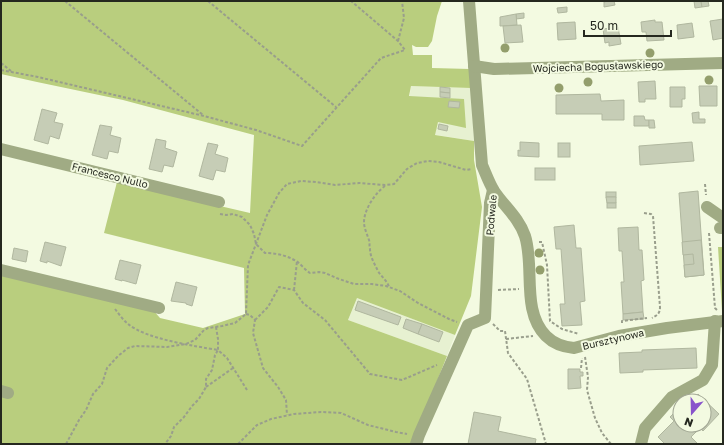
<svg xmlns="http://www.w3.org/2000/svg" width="724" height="445" font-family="'Golos Text',sans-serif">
  <rect width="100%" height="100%" fill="#f3fae1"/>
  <g fill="#e7f1d1">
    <polygon points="411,86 471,88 474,141 405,130"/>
    <polygon points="357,298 455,335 447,356 348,320"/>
  </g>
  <g fill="#b9ce7e">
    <polygon points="1,1 442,1 437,16 432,41 428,47 416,47 412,45 413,55 432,55 432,68 470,69 471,88 411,86 409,96 464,99 466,128 438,122 435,135 474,141 474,160 482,207 471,296 455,335 357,298 348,320 447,356 412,444 1,444 1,273 153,310 160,318 203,328 245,314 244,268 104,233 117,182 250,213 254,135 123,100 37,82 1,74"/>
    <polygon points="718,247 723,247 723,311 722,311"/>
  </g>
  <g fill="#c6cdb6" stroke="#b0b79f">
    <polygon points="608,1 614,1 615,5 604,7 604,2"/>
    <polygon points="694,1 701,1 702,7 695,8"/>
    <polygon points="701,1 708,1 709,6 702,7"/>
    <polygon points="567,7 567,12 558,13 557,8"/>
    <polygon points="524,13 524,18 516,19 516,14"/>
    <polygon points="516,14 517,25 500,26 500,17"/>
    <polygon points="723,19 723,38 713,40 710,21"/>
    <polygon points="655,20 655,22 662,22 664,40 647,41 646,32 642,32 641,22"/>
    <polygon points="575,22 576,39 558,40 557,23"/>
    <polygon points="692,23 694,37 678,39 677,25"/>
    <polygon points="521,25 523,42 505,43 503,26"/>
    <polygon points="618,27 621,44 609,46 609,42 605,43 603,29"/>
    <polygon points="655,81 656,99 645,99 645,102 639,102 638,82"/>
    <polygon points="699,86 717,86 717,106 700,106"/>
    <polygon points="440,87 450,88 450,93 440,92"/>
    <polygon points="670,87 685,87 685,99 682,99 682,107 670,107"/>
    <polygon points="440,92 450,93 450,98 440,97"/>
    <polygon points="600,94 601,101 624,100 624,120 602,120 602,114 556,114 556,95"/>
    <polygon points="449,101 460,102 459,108 448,107"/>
    <polygon points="42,109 57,113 54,122 63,124 59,139 50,136 48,144 34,140"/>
    <polygon points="699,112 699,119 705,119 705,123 693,123 692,113"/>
    <polygon points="634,116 644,116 645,120 649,120 649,126 634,126"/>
    <polygon points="649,120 654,120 655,128 649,128"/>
    <polygon points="439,124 448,126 447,131 438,129"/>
    <polygon points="100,125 112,127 110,135 121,138 118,153 109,151 107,159 92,155"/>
    <polygon points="156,139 166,141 165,148 177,152 173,167 164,165 162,172 149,169"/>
    <polygon points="520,142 539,143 539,157 518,156 518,150 520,151"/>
    <polygon points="692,142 694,161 640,165 639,146"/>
    <polygon points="208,143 218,145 215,154 228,158 225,172 216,170 213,180 199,176"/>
    <rect x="558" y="143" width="12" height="14"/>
    <rect x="535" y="168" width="20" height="12"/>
    <polygon points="698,191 704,275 685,277 679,193"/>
    <rect x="606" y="192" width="10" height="5"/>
    <polygon points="606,197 616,197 616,203 607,203"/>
    <rect x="607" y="203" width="9" height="5"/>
    <polygon points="574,225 576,248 581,248 585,301 580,302 582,325 562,326 560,304 565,304 561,249 556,249 554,227"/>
    <polygon points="638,227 639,250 642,250 644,280 641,281 643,312 623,314 621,282 624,282 622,251 619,251 618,228"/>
    <polygon points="701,240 704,275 685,277 684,265 694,264 693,254 683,255 682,242"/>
    <polygon points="45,242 66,247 61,266 47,261 47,263 40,261"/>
    <polygon points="14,248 28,251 26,262 12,259"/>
    <polygon points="120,260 141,265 136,284 122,280 122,281 115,279"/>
    <polygon points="176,282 197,287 192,306 186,304 186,303 171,301"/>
    <polygon points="358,301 401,317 398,325 355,310"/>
    <polygon points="643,312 644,319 623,320 623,314"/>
    <polygon points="406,319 422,324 418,334 403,328"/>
    <polygon points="422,324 443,332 439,342 418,334"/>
    <polygon points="696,348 697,368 643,370 643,372 620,373 619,353 642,352 642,350"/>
    <polygon points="568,369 580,369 580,372 583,372 583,376 580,376 581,388 568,389"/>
    <polygon points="698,394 719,414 703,431 700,428 691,437 698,444 665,444 658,437 674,421 670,417 679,408 680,409 680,425 704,425 704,401 692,401"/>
    <polygon points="474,412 501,417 498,431 536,439 535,444 468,444"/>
  </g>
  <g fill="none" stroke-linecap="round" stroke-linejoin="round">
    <g stroke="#999e8c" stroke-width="2" stroke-dasharray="3 2" stroke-linecap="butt">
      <polyline points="65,1 203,115"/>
      <polyline points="208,1 336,107"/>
      <polyline points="398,41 404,18 402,1"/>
      <polyline points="1,63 11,71"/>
      <polyline points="1,70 38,77 204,116 256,130 302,146 381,58 405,50 398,41 351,1"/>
      <polyline points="705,184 706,195"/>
      <path d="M385,186C375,193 364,210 364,222C364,228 367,234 369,240C370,243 369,246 370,249C370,256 374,263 377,269C380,276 387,280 389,287"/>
      <path d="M644,213L651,214L653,216L660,307C660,314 657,315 652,318"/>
      <path d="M220,214L226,215L233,214L242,217L250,225L254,234L256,244L265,253C275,253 286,255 296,261C301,264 305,270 310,273L319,272L325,273L339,279L354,284H372L386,286L400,291L418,303L449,319L457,322"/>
      <polyline points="709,233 715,308 717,310"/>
      <polyline points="539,242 542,242 547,265 550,321 562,329 579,334"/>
      <polyline points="294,290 297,261"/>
      <polyline points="498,290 519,289"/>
      <path d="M115,309C119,314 123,320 128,324C146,339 194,346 218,350L215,355L212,370L206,379V387L199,399L192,406L184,417L174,427L171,436L165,444"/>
      <polyline points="246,314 250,315 255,320 253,333 263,368 278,387 286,400 287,415"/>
      <polyline points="255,320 268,307 279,287 294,290 303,303 325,320 370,374 402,380 437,365"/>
      <polyline points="622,323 622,321 647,318"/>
      <polyline points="493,324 500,331 505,331 508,353 527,379 546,444"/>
      <polyline points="216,327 218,339 218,350 227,358 247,390"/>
      <polyline points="506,339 533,336"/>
      <polyline points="585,357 588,377 587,390 595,418 602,433 611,444"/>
      <polyline points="581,368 582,358"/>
      <polyline points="206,387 233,368"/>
      <polyline points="66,444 79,420 86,410 93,394 102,384 107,368 118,356 128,348 135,346 167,347 186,344 195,340 204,330 208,328 222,326 235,323 246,314 248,265 267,215 279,193 287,184 301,181 316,182 335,185 359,183 385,185 394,184 407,169 417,163 428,161 439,162 466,170 472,169"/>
      <polyline points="238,444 257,425 271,419 294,414 321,412 341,413 368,425 396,432 407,434"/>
    </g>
    <g stroke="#a0ab84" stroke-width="12">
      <path d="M469,1L482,165C486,174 489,183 494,191C504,206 519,218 525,236C535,267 521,311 546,336C554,344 563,347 574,348L619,336L667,328L723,321"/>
      <polyline points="474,66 494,69 723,63"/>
      <polyline points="1,149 219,202"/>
      <polyline points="707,207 723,218"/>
      <polyline points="720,228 723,228"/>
      <polyline points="1,270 159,308"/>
      <polyline points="1,391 8,393"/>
      <polyline points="416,444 419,435 468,325 485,318 490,203 493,190"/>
      <polyline points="641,444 645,428 672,397 703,380 712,365 715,321"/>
    </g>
  </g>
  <g fill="#939e6c">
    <circle cx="505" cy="48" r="4.5"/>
    <circle cx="650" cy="53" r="4.5"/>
    <circle cx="709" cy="80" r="4.5"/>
    <circle cx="588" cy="82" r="4.5"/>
    <circle cx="559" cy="88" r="4.5"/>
    <circle cx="539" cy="253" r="4.5"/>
    <circle cx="540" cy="270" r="4.5"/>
  </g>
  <g text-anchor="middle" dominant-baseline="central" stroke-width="4" stroke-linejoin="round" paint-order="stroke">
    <g font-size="10" fill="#25281f" stroke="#f3fae1">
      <text transform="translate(598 66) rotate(-2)">Wojciecha Bogusławskiego</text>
      <text transform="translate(110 175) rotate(14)">Francesco Nullo</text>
      <text transform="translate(491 215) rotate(-85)">Podwale</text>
      <text transform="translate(613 339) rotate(-13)">Bursztynowa</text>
    </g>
  </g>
  <rect width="724" height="445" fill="none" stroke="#25281f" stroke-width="4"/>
  <g transform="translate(692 413) rotate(200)"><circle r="19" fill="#f3fae1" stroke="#a1a693"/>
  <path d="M0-3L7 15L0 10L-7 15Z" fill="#8853cb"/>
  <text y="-6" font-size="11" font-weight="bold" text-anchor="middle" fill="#25281f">N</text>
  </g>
  <path d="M584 30v6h87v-6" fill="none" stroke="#25281f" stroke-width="2"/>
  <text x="590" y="30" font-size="12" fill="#25281f" stroke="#f3fae1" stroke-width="3" paint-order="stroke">50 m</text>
</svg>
